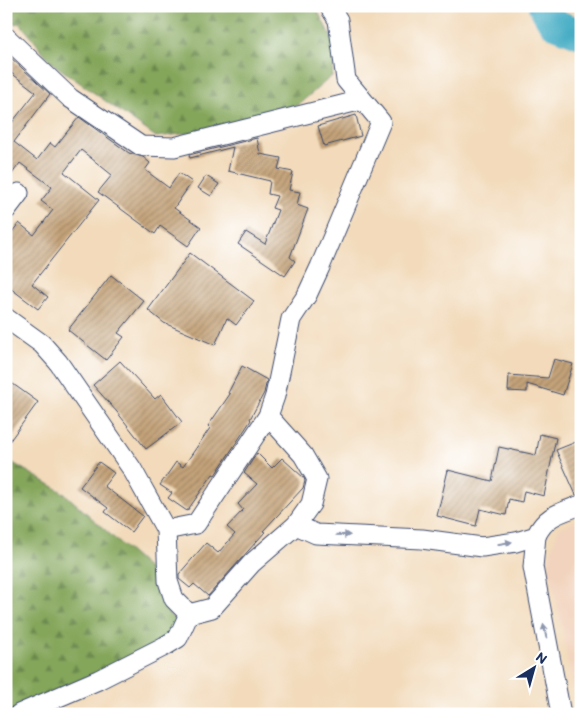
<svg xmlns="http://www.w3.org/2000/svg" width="587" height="720" font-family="Itim,sans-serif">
  <defs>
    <pattern id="forest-firs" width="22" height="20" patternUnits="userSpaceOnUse" patternTransform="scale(1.25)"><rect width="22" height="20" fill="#84a65a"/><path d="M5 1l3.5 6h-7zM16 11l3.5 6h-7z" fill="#6b884e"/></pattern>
    <pattern id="building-hatch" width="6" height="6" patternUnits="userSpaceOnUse" patternTransform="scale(1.25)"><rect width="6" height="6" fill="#c4a379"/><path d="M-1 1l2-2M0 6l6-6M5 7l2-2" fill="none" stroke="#9e8566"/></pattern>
  </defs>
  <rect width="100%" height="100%" fill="#fff"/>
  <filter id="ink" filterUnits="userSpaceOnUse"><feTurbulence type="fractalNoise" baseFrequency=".02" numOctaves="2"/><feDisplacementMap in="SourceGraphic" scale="10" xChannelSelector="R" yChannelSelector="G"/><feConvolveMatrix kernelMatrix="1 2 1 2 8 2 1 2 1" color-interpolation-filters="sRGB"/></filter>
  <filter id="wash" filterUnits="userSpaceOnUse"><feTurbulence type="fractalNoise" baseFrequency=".0096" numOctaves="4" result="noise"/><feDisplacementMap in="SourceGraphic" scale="20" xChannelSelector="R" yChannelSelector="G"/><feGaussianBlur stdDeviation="1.12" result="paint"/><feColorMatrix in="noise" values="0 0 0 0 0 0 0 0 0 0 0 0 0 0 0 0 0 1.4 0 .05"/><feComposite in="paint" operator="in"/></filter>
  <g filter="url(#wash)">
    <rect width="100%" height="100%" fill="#f2daba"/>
    <polygon fill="#f2d4be" points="581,519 581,704 574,691 548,559 559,528"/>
    <g fill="url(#forest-firs)" stroke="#506a5c">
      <polygon points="6,6 315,6 337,48 332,76 299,104 239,127 156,137 52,63 20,23 6,25"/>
      <polygon points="6,457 13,463 64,493 162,581 168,613 185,629 36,714 6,714"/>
    </g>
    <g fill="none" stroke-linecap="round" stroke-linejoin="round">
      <polyline stroke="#46adc5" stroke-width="30" points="543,6 553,23 581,34"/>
    </g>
    <g id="blocks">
      <g fill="url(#building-hatch)">
        <polygon points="9,56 50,94 14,142 37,160 50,143 55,147 79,117 129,153 143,157 150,163 145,170 169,188 179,173 192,182 174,208 201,227 188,246 160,226 155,234 98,192 112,175 81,150 64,172 99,200 32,284 48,297 38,309 6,285 6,227 12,232 19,223 34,235 53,210 41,201 52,187 20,163 6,182 6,130 36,92 6,69 6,60"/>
        <polygon points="356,115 361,136 324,146 318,126"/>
        <polygon points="257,138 260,154 281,158 278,169 293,172 289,190 300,192 297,205 308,209 290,257 295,261 285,276 238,244 246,232 265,244 278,210 272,208 277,196 268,194 270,181 228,171 233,147 190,158 189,155"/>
        <polygon points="206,176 219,184 211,196 198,188"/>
        <polygon points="190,253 254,301 236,325 227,318 215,345 164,323 148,310"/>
        <polygon points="111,275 144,301 118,333 124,337 106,360 68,330"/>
        <polygon points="554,359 573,364 563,395 527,384 527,392 508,391 509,375 548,378"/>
        <polygon points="120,361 155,399 161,394 182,422 146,449 117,412 93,385"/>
        <polygon points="242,366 267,380 264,393 250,419 251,420 240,437 215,475 213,474 187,511 168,498 172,493 160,485 176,462 183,467 210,428 208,426 230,394 228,393"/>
        <polygon points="6,379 38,402 6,446"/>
        <polygon points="540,434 556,438 544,496 524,491 522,502 509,499 506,515 480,509 476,526 437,516 448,470 492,481 499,447 536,455"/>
        <polygon points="581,440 581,494 576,495 556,450"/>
        <polygon points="257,453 272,468 282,458 304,478 305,481 303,488 263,531 265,532 208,596 194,584 190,588 179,579 179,574 206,543 218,553 235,534 227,527 243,510 238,504 257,484 244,473"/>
        <polygon points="99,462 114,473 104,486 143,516 131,532 105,512 108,508 80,487"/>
      </g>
    </g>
  </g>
  <g filter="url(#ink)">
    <use href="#blocks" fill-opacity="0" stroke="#3b496c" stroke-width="1"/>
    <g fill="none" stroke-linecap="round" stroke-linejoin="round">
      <defs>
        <g id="minor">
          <polyline points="6,37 70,98 141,146 174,147 362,100"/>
          <polyline points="6,210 19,193"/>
          <polyline points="6,318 42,344 58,362 132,469 166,530 168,581 174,599 189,614"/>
          <path d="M296,525L316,534L422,539L482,547L516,542L536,536C546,515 560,513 581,505"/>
          <polyline points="166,530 196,524 268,416 275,396 291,319 307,295 320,267 381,122 346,80 338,20 329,6"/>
          <polyline points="536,536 533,567 561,714"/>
          <polyline points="189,614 212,608 252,563 296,525 311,504 317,479 303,455 268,416"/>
          <polyline points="19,714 98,680 165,646 178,638 189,614"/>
        </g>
      </defs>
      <use href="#minor" stroke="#3b496c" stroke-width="21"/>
      <use href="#minor" stroke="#fff" stroke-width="19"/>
    </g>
    <defs><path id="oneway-solid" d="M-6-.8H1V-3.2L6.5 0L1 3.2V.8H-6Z" transform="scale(1.25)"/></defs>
    <g fill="#8d97ae">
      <use href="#oneway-solid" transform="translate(343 535) rotate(2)"/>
      <use href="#oneway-solid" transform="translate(505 543) rotate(-9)"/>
      <use href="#oneway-solid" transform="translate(545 631) rotate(-101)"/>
    </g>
  </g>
  <rect width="587" height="720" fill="none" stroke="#fff" stroke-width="25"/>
  <g transform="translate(534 668) rotate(37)" stroke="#ffffff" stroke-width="4" paint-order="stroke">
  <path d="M0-4L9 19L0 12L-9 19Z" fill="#1b2f5e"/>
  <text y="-8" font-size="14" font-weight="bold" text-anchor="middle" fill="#1b2f5e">N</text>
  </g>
</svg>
